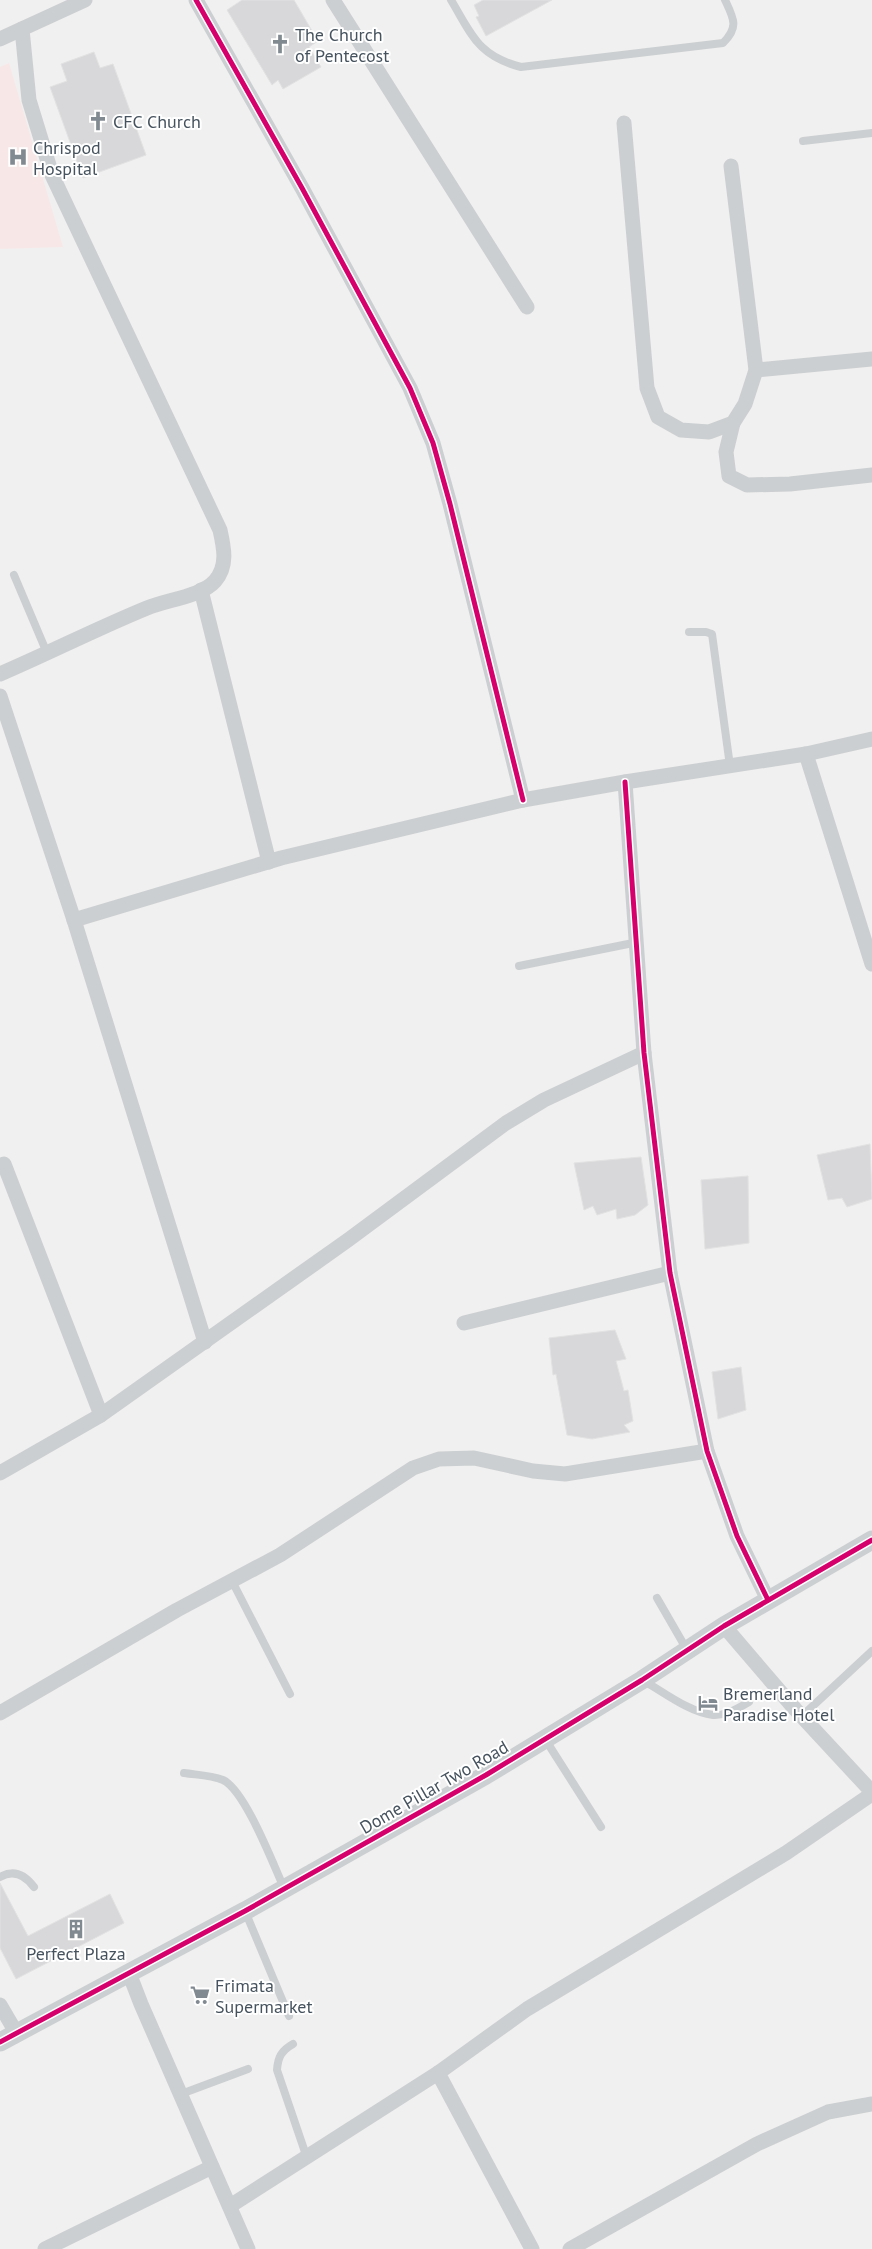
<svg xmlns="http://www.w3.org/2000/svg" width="872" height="2249" font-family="'PT Sans',sans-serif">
  <rect width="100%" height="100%" fill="#f1f0f0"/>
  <polygon fill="#f7e8e7" points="9,63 63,247 0,249 0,67"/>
  <g fill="#d8d8da" stroke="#e2e2e3">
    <polygon points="242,0 294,0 318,41 309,47 321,67 283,89 278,80 272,85 227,10"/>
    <polygon points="483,0 552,0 486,36 476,17 479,16 474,5"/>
    <polygon points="94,52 100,68 113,64 146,155 83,178 50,87 67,81 61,64"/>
    <polygon points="870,1144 872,1199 847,1207 842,1198 828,1200 817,1155"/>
    <polygon points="641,1157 648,1205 635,1215 617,1219 616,1209 597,1215 593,1206 584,1210 574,1163"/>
    <polygon points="748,1176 749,1243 705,1249 701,1180"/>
    <polygon points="615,1330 626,1359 616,1361 624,1391 628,1390 633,1421 624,1425 630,1432 592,1439 567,1435 556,1374 553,1375 549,1338"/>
    <polygon points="741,1367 746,1410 718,1419 712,1372"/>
    <polygon points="0,1883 28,1936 110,1894 124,1923 16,1979 0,1948"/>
  </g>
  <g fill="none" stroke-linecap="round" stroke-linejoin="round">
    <g stroke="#cccfd1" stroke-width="8">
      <path d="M451,0C472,35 478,56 521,67L723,43C739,27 734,19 725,0"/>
      <polyline points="803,141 872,133"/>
      <polyline points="14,575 47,653"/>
      <polyline points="689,632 706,632 712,634 730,766"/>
      <polyline points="519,966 638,942"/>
      <polyline points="232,1581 290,1694"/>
      <polyline points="657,1598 687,1650"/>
      <path d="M644,1681C665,1693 689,1712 713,1715C726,1716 738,1708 749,1702"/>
      <polyline points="802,1716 872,1651"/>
      <polyline points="545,1739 601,1827"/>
      <path d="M184,1773C197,1775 210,1775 223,1780C245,1790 273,1864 284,1888"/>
      <path d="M0,1877C14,1869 25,1875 34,1887"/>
      <polyline points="245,1911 289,2016"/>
      <path d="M293,2044C281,2051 278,2057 277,2070L307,2158"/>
      <polyline points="181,2094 248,2069"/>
    </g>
    <g stroke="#cccfd1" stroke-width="15">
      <polyline points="196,0 302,188 410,388 433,443 450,504 523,800"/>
      <polyline points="333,0 527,307"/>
      <polyline points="0,39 85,0"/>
      <polyline points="624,123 647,388 658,417 681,430 709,432 733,423 745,404 756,370 731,166"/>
      <polyline points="756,370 872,359"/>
      <polyline points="733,423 726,452 729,476 747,485 790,484 872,475"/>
      <polyline points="201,590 269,862"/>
      <path d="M0,674C49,653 98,628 147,608C166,600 202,596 215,581C228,566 224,548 220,530L52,175L29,100L22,29"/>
      <polyline points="0,696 74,920 205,1342"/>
      <polyline points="806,754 872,964"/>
      <polyline points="625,782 644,1053 670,1273 707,1451 737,1536 768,1600"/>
      <polyline points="74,920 281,858 523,800 625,782 806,754 872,739"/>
      <polyline points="4,1164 101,1415"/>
      <polyline points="464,1323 670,1273"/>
      <polyline points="0,1473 101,1415 348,1240 506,1123 544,1100 644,1053"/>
      <polyline points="724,1626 795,1709 872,1792"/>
      <polyline points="0,1713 177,1610 280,1555 413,1468 439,1459 474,1458 533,1471 565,1474 707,1451"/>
      <polyline points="129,1973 141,2004 248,2249"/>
      <polyline points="0,2005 17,2034"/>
      <polyline points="230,2206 438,2073"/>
      <polyline points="45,2249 212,2167"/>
      <polyline points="532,2249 438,2073 527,2009 786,1853 872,1794"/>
      <polyline points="570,2249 757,2144 828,2112 872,2104"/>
    </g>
    <polyline stroke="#cccfd1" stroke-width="19" points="0,2042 245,1911 486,1775 642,1680 724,1626 872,1540"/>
    <defs>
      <g id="cycleway">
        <polyline points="196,0 302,188 410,388 433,443 450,504 523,800"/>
        <polyline points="625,782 644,1053 670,1273 707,1451 737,1536 768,1600"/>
        <polyline points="0,2042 245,1911 486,1775 642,1680 724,1626 872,1540"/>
      </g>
    </defs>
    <use href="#cycleway" stroke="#fff" stroke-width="8"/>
    <use href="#cycleway" stroke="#d6006c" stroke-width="5"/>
  </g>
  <defs>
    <symbol id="church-bare" viewBox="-9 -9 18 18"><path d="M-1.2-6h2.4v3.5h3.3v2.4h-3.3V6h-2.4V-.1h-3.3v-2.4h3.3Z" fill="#828a91" stroke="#fff" stroke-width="2.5" paint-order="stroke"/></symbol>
    <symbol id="hospital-bare" viewBox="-9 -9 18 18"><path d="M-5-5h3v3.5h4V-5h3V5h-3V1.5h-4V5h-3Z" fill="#828a91" stroke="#fff" stroke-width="2.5" paint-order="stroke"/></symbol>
    <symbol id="hotel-bare" viewBox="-9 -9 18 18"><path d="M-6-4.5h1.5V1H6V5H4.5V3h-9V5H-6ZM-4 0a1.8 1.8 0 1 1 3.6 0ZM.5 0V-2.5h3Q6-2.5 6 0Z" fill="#828a91" stroke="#fff" stroke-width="2.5" paint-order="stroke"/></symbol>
    <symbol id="building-bare" viewBox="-9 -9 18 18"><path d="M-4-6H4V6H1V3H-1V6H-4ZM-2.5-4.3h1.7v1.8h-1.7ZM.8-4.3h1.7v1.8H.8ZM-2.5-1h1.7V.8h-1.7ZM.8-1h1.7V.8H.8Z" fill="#828a91" stroke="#fff" stroke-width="2.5" paint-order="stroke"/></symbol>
    <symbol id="supermarket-bare" viewBox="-9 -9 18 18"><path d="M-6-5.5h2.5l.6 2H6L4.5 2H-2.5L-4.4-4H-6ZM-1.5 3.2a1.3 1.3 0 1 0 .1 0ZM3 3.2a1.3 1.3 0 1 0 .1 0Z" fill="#828a91" stroke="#fff" stroke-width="2.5" paint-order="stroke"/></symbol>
  </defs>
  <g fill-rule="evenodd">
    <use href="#church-bare" x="266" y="30" width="28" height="28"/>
    <use href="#church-bare" x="84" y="107" width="28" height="28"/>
    <use href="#hospital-bare" x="4" y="143" width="28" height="28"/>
    <use href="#hotel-bare" x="694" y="1689" width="28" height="28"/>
    <use href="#building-bare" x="62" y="1915" width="28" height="28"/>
    <use href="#supermarket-bare" x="186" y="1981" width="28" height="28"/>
  </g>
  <g text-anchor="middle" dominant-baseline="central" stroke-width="4" stroke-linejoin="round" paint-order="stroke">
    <g font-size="18" fill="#46535e" stroke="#fff" text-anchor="start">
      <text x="295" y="34">The Church<tspan x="295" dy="21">of Pentecost</tspan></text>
      <text x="113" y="121">CFC Church</text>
      <text x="33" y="147">Chrispod<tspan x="33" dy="21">Hospital</tspan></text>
      <text x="723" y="1693">Bremerland<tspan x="723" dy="21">Paradise Hotel</tspan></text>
      <text x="76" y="1953" text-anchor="middle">Perfect Plaza</text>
      <text x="215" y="1985">Frimata<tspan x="215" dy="21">Supermarket</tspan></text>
    </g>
    <g font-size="18" fill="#46535e" stroke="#fff">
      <text transform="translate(434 1787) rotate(-30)">Dome Pillar Two Road</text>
    </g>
  </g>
</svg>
